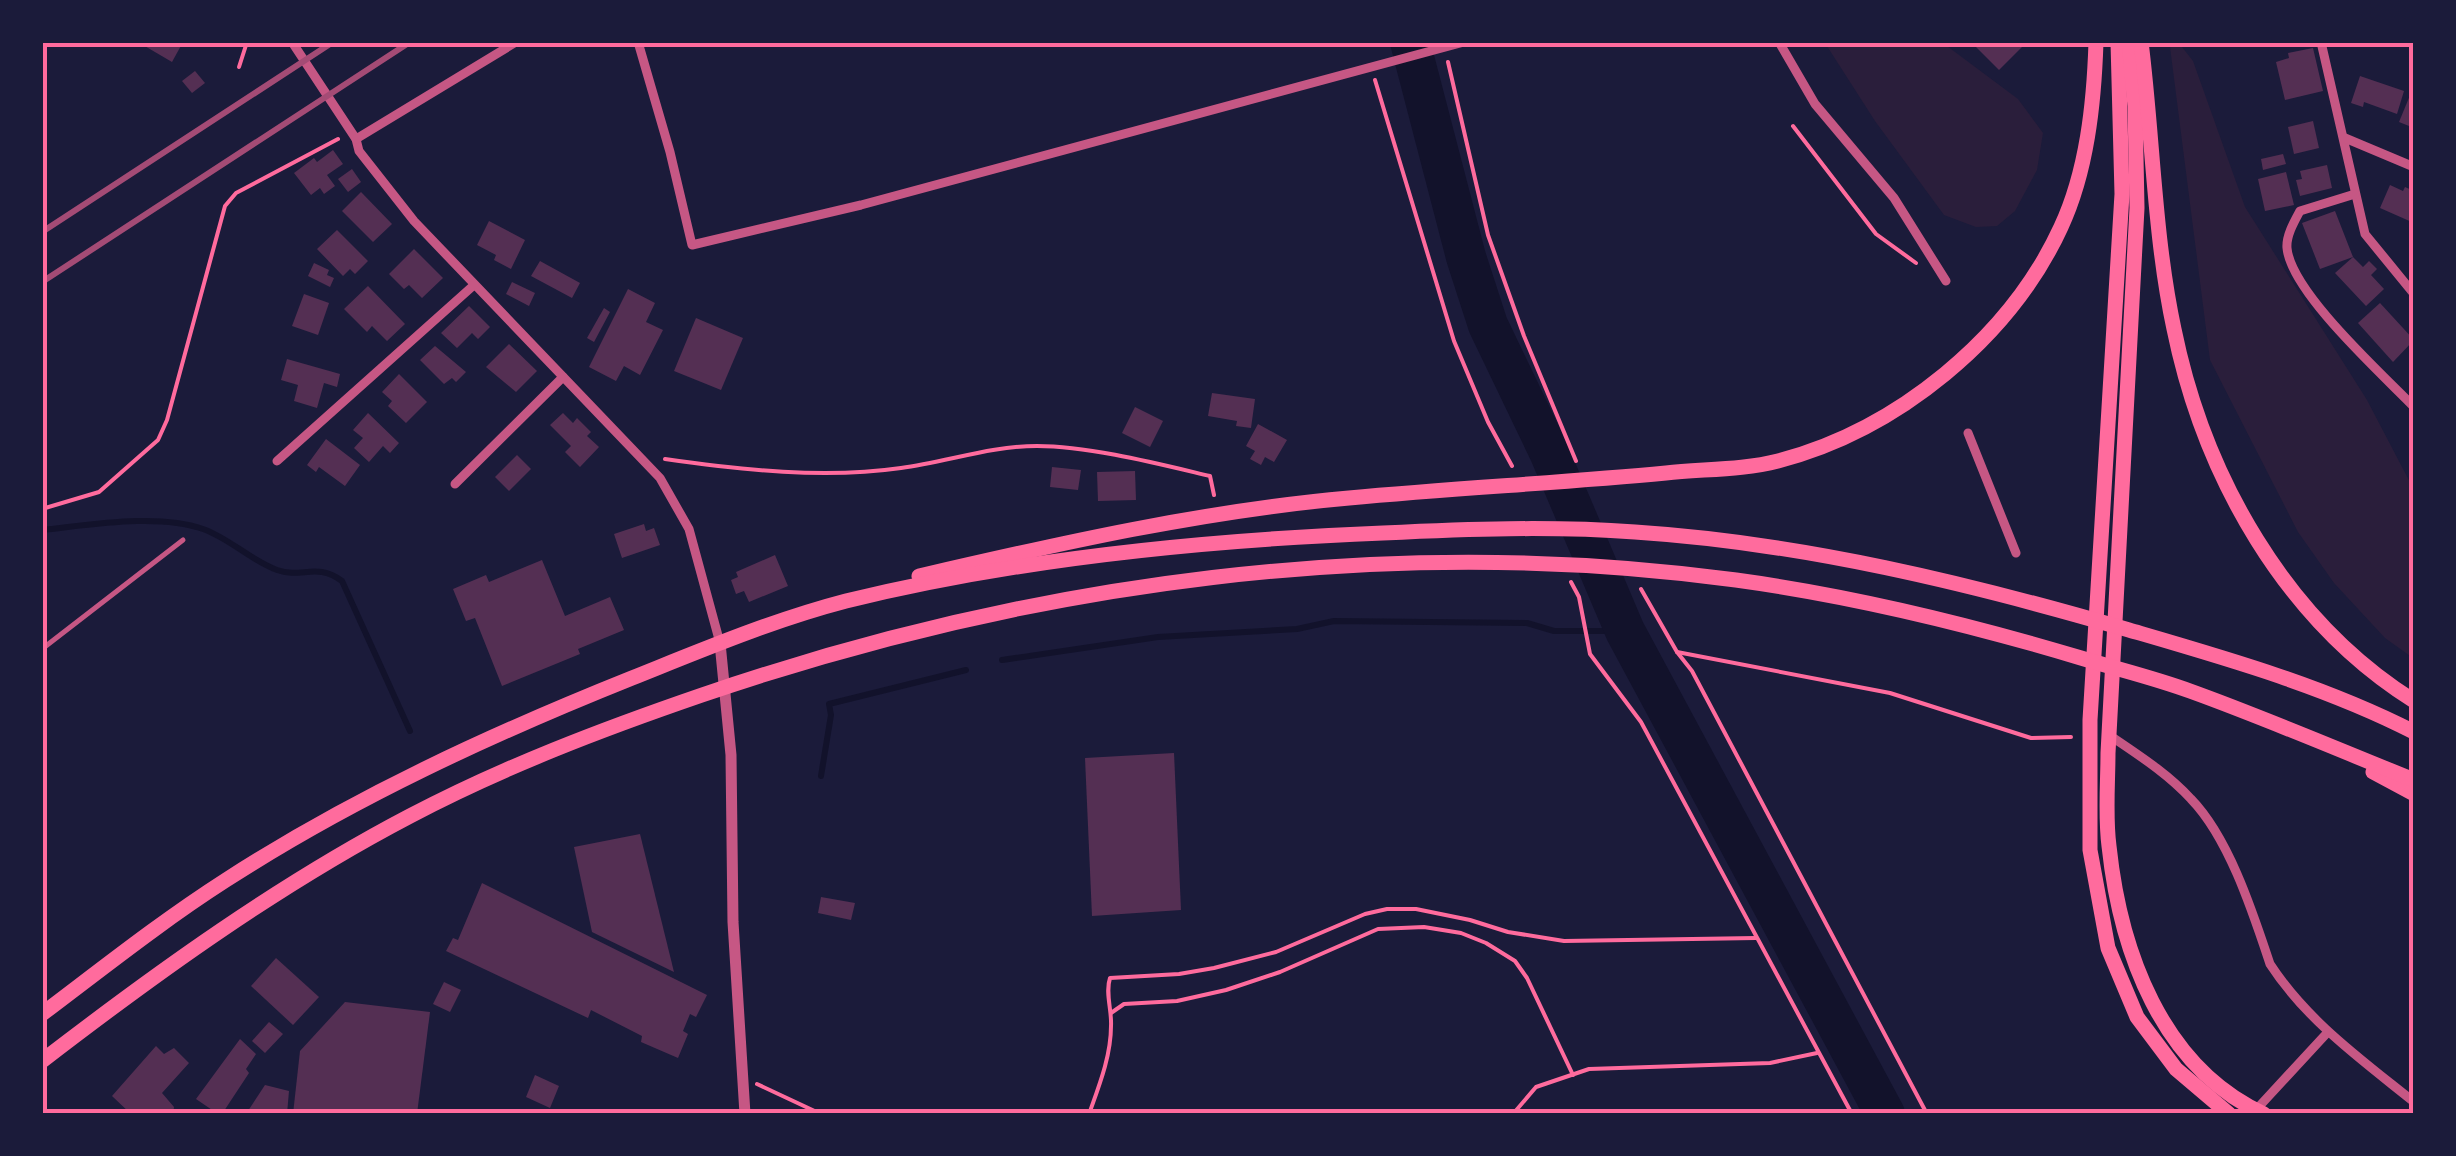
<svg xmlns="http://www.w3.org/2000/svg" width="2456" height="1156" font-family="Rubik,sans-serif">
  <rect width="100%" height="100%" fill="#1b1b3a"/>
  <g fill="#2a1e3b">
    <polygon points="1825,43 1943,43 2018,99 2043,133 2037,170 2015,211 1997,226 1976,227 1944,215 1875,121"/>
    <polygon points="2170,47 2182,47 2193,61 2245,207 2367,400 2413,488 2413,658 2385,638 2334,583 2298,532 2210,360"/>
  </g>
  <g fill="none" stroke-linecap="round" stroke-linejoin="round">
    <g stroke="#12122b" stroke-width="6">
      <path d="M42,530C90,525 157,513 203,529C229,538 250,560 277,570C302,579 316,562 342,581L410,731"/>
      <polyline points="1002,660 1158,637 1297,629 1334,621 1527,623 1554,631 1625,631"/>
      <polyline points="821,776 831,715 829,704 966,670"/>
    </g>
    <polyline stroke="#12122b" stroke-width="40" points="1410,42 1466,257 1488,325 1549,452 1625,631 1885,1114"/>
  </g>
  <g fill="#542f53">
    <polygon points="144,42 183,42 172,62 143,45"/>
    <polygon points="1971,42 2027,42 1999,70"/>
    <polygon points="2313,48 2323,91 2285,100 2276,62 2289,58 2288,53"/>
    <polygon points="195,71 205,83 192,93 182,81"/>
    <polygon points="2360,76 2404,91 2397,114 2364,102 2363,107 2351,103"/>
    <polygon points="2413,88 2414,88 2414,128 2399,122"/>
    <polygon points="2313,121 2319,148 2294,154 2288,127"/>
    <polygon points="333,150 343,164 327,175 335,186 324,194 320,188 311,195 294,173 314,158 317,162"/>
    <polygon points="2283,154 2286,164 2263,170 2261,159"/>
    <polygon points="2327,165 2332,188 2300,196 2296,180 2302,179 2300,171"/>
    <polygon points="352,169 361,182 348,192 338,179"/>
    <polygon points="2286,172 2294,205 2265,211 2258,179"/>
    <polygon points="2390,185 2403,191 2405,187 2414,191 2414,223 2380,208"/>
    <polygon points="361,192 392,224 373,242 342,211"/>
    <polygon points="2335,211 2353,257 2363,267 2369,261 2377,269 2371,275 2384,289 2366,306 2335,273 2353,257 2320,269 2302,223"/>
    <polygon points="489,221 525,240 511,269 494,260 496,255 477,245"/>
    <polygon points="337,230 368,261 355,274 350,269 343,276 317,249"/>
    <polygon points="414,249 443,278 422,298 409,285 404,289 389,274"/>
    <polygon points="540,261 580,283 572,298 531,276"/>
    <polygon points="314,263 329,270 327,275 334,278 330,287 308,276"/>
    <polygon points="512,282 535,293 529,306 506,294"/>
    <polygon points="368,286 405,324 387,341 372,326 367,332 344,309"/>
    <polygon points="628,289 655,303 646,322 663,330 640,375 624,366 616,381 589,367"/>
    <polygon points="304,294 329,303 318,335 292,326"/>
    <polygon points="2380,303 2414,340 2393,362 2358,323"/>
    <polygon points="469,306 490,327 478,339 472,333 457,348 441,333"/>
    <polygon points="604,308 610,312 594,342 587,338"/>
    <polygon points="696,318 743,338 721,390 674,371"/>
    <polygon points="509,344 537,371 516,392 486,367"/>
    <polygon points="435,346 466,372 456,382 452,378 444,384 420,360"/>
    <polygon points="287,359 340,374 337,387 324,383 317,408 294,401 298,385 281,380"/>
    <polygon points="399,374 427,402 406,423 388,406 392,401 382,392"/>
    <polygon points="1212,393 1255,399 1251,428 1236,426 1237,421 1208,416"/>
    <polygon points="1135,407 1163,421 1150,447 1122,433"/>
    <polygon points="368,413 399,443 390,453 383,446 369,462 354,448 363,438 353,430"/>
    <polygon points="563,413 573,423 577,418 591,432 587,436 599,447 580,467 565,452 571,446 550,425"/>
    <polygon points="1258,424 1287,440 1274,462 1265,457 1261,465 1250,459 1255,451 1246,446"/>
    <polygon points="326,439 360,465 345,486 319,467 316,472 307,465"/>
    <polygon points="517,455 531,469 509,491 495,477"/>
    <polygon points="1052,467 1081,470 1078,490 1050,487"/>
    <polygon points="1135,471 1136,500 1098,501 1097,472"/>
    <polygon points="644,524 646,531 654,528 660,545 622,558 614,534"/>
    <polygon points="775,555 788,586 749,602 744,591 736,594 731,580 738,577 736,572"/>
    <polygon points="542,560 565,616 610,597 624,630 578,649 580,654 502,686 475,618 466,621 453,589 486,575 489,582"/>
    <polygon points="1174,753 1181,910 1092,916 1085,758"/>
    <polygon points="640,834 674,972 592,932 574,847"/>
    <polygon points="482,883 707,995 696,1017 690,1014 683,1031 688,1034 678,1058 641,1042 642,1036 591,1010 588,1018 446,951 453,938 458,940"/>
    <polygon points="821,897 855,903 851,920 818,913"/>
    <polygon points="276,958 319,997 293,1025 251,986"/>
    <polygon points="444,982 461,990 450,1012 433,1004"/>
    <polygon points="345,1002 430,1012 417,1114 293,1114 300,1051"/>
    <polygon points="269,1022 283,1034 265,1053 252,1041"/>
    <polygon points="240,1039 256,1054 246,1069 249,1073 222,1114 218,1114 196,1099"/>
    <polygon points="156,1046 164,1054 174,1048 189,1063 162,1093 174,1107 173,1114 131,1114 112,1096"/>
    <polygon points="535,1075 559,1086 550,1108 526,1097"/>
    <polygon points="265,1085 289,1091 287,1114 246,1114"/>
  </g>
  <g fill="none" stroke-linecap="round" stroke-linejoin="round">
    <g stroke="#ff6b9d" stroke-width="4">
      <polyline points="1448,62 1488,235 1524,336 1576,461"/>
      <polyline points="239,67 247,42"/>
      <polyline points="1375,80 1454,341 1488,422 1512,466"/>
      <polyline points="1793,126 1876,234 1916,263"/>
      <path d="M665,459C742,470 824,479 901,468C947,462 990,446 1037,446C1089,446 1159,464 1210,476L1214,495"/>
      <polyline points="42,509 99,492 158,440 167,420 225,206 236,193 338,139"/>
      <polyline points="1571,582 1579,597 1590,654 1641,722 1852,1114"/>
      <polyline points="1641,589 1677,652 1692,671 1927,1114"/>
      <polyline points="1677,652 1890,693 2031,738 2071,737"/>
      <polyline points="1111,1013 1124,1004 1177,1001 1226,990 1280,972 1378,929 1424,927 1461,933 1486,943 1515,961 1527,978 1573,1075"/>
      <polyline points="757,1084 821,1114"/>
      <path d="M1089,1114C1099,1086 1111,1056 1111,1026C1112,1010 1105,993 1110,978L1179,974L1214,968L1276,952L1365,914L1387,909H1416L1470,920L1508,932L1564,941L1756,938"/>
      <polyline points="1513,1114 1536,1087 1589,1069 1770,1063 1817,1053"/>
    </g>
    <polyline stroke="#c65784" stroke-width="5" points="42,649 183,540"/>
    <g stroke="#c65784" stroke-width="9">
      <polyline points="292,42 356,139 359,151 414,221 660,478 689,529 720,643"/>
      <polyline points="638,42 670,152 692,245 861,205 1464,42"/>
      <polyline points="1779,42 1815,104 1894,198 1946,281"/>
      <polyline points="2321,42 2365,234 2414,294"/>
      <polyline points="2345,138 2414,167"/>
      <polyline points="356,139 516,42"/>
      <path d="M2355,194L2300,211C2294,222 2286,236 2287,248C2291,292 2381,373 2414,407"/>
      <polyline points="1968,433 2016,553"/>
      <polyline points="277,461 474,285"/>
      <polyline points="455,484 563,377"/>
      <path d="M2112,737C2140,756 2168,774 2191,799C2229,838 2253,913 2270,964C2307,1021 2362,1060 2414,1102"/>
      <polyline points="2254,1112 2327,1033"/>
    </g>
    <polyline stroke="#c65784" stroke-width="11" points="720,643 731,755 733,922 745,1114"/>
    <g stroke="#ff6b9d" stroke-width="15">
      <polyline points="2118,42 2122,194 2090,720 2090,850 2108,948 2137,1017 2176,1069 2229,1114"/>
      <path d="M2129,42L2135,106L2137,208L2108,753C2108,783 2105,816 2109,846C2120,950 2161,1067 2264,1114"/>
      <path d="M2141,42C2153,137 2154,236 2174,329C2204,476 2285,620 2414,701"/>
      <path d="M919,576C1061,543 1203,511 1349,498C1455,488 1560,483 1666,473C1702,469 1743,470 1778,461C1897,430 2010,338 2061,227C2087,171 2094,104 2096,42"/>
      <polyline points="2373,772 2414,794"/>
      <path d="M42,1014C103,968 162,921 226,880C353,798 492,734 632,678C702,650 773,620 846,601C1020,558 1204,540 1383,533C1467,529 1551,526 1635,532C1803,543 1968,583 2129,630C2225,658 2324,686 2414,732"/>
      <path d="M42,1061C159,971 280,884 410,816C503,767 603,729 702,695C1032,582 1389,533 1736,580C1853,596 1968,624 2081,658C2117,669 2155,678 2190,691C2265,718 2339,750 2414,780"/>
    </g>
    <g stroke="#a44b75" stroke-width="6">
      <polyline points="42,232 333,42"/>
      <polyline points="42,282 410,42"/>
    </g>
  </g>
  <rect width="2456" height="1156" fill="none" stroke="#1b1b3a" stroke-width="90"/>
  <rect x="45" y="45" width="2366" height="1066" fill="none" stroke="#ff6b9d" stroke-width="4"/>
</svg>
